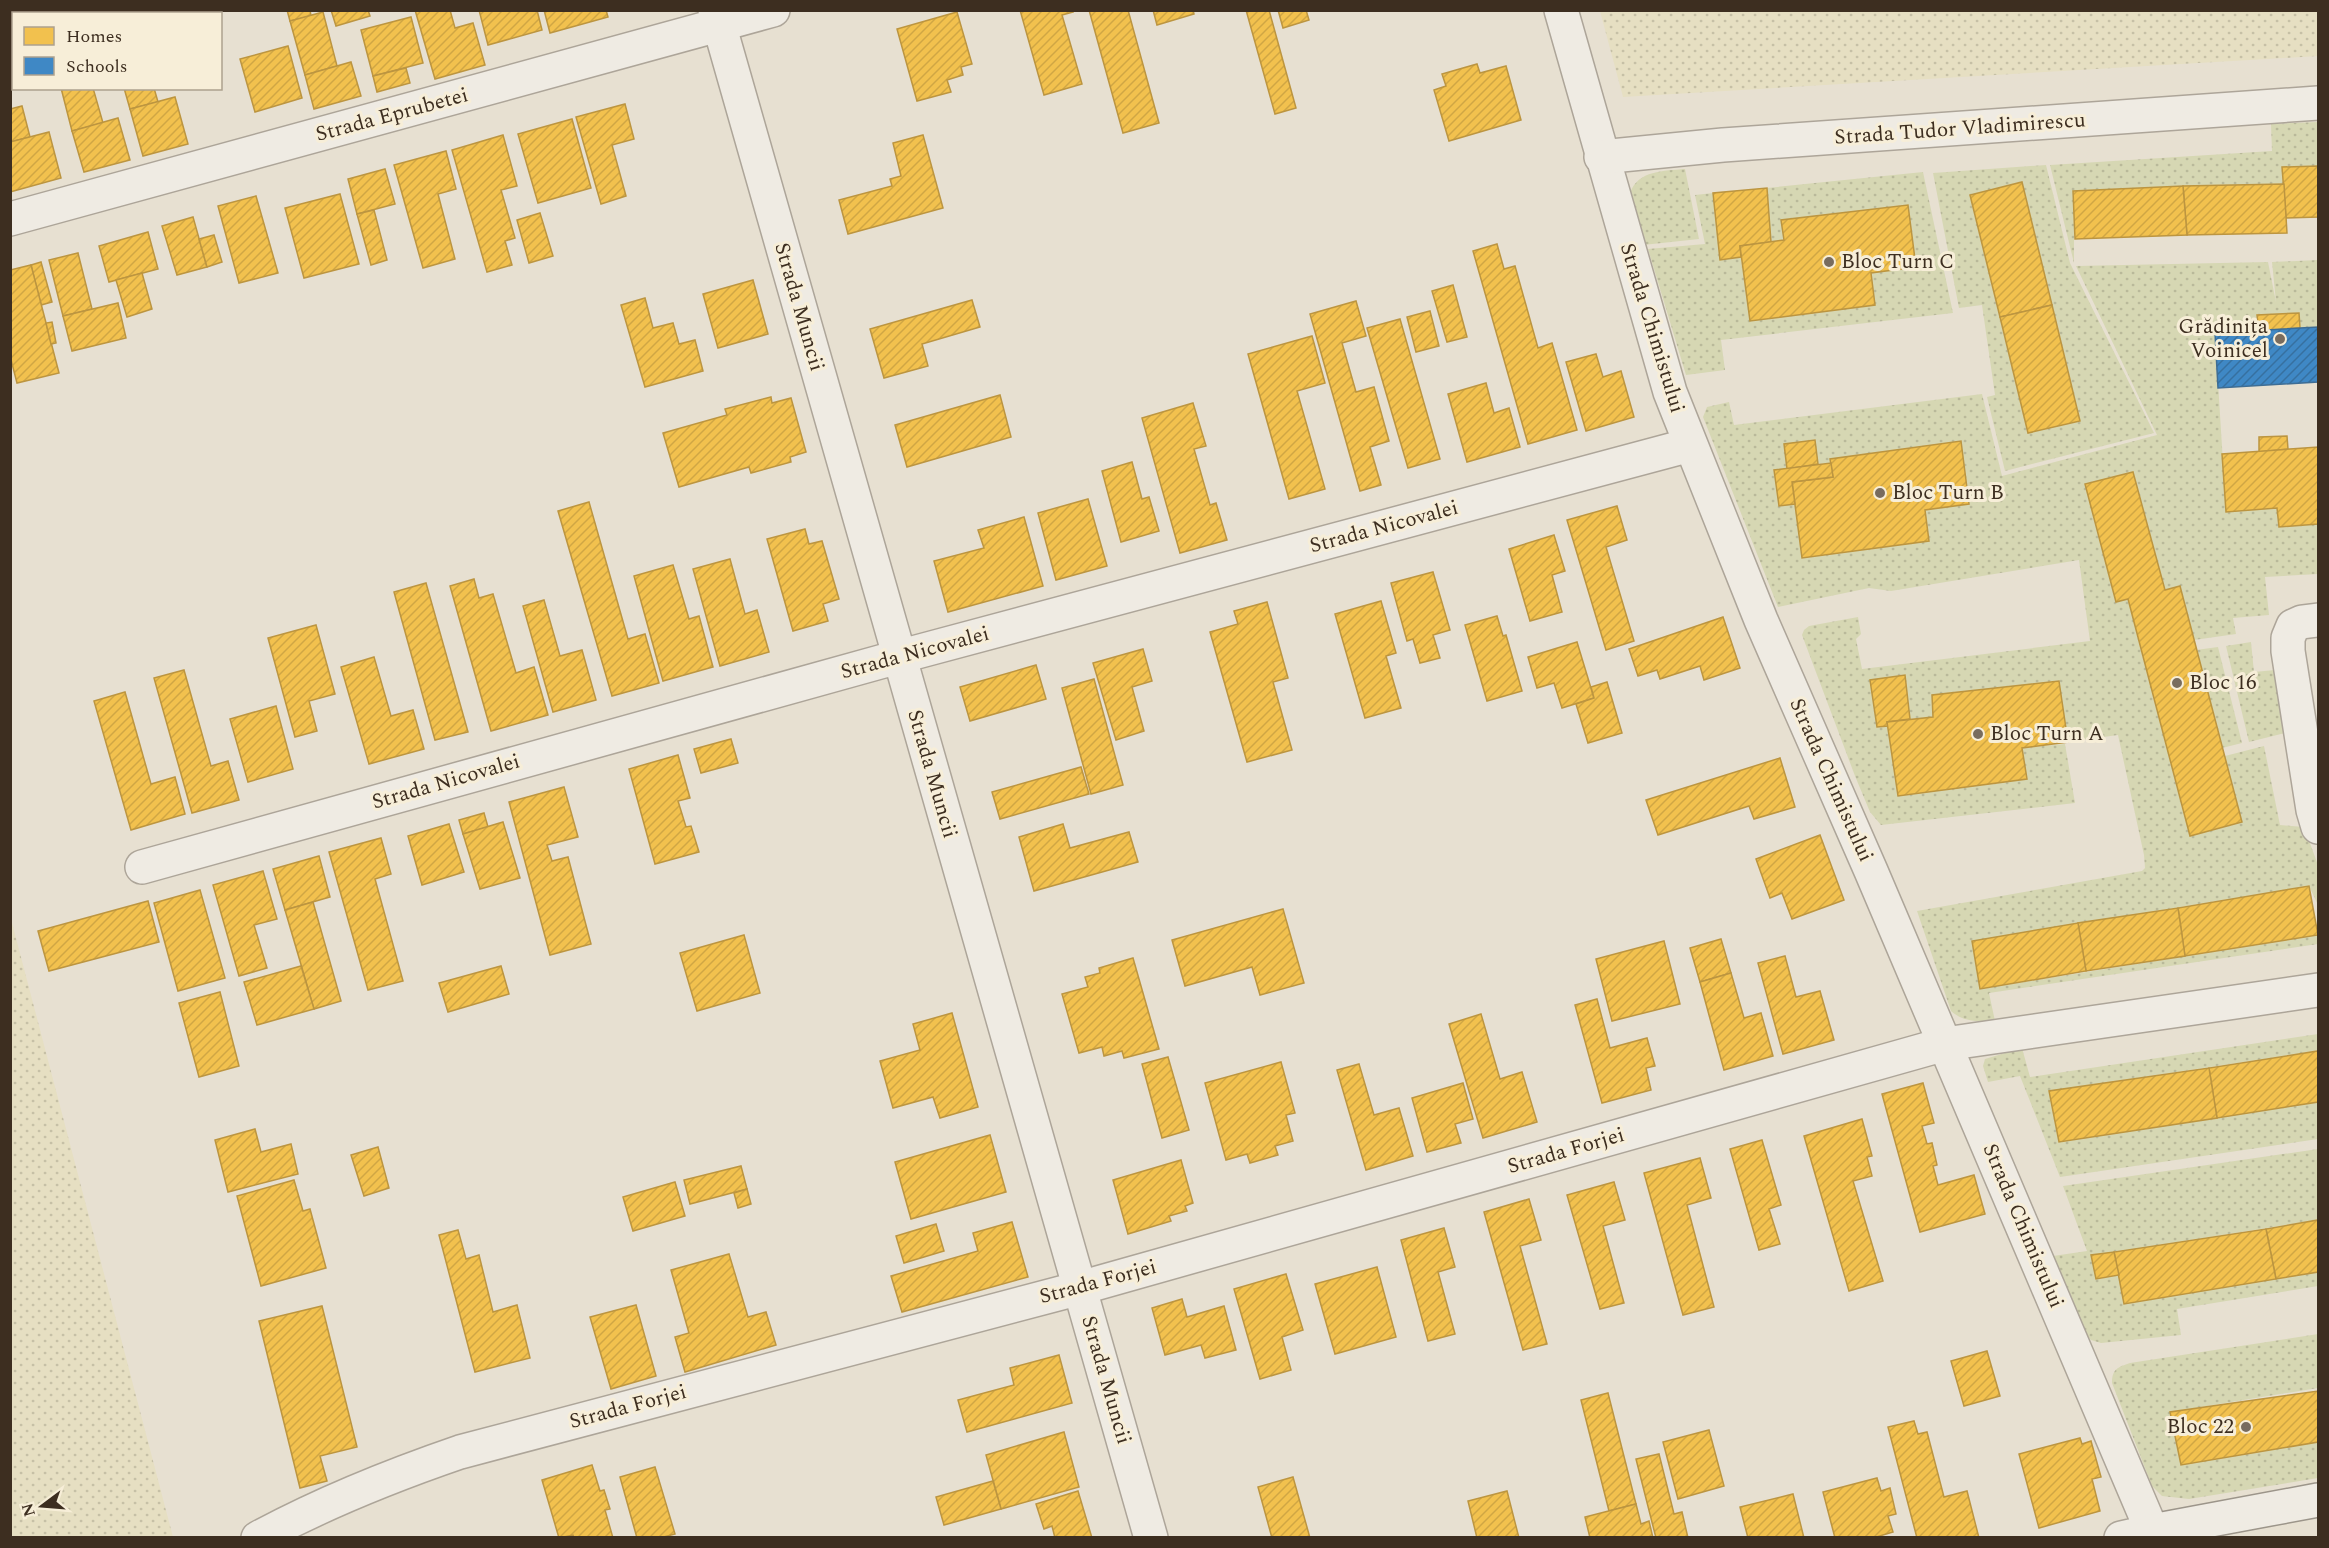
<svg xmlns="http://www.w3.org/2000/svg" width="2329" height="1548" font-family="Spectral,serif">
  <defs>
    <pattern id="farmland-dots" width="8" height="8" patternUnits="userSpaceOnUse" patternTransform="scale(1.5)"><rect width="8" height="8" fill="#e6dfc2"/><path d="M2 2h.1M6 6h.1" fill="none" stroke="#c6c0a6" stroke-width="1.8" stroke-linecap="round"/></pattern>
    <pattern id="grass-dots" width="8" height="8" patternUnits="userSpaceOnUse" patternTransform="scale(1.5)"><rect width="8" height="8" fill="#d6d7b3"/><path d="M2 2h.1M6 6h.1" fill="none" stroke="#b9b99a" stroke-width="1.8" stroke-linecap="round"/></pattern>
    <pattern id="homes-hatch" width="6" height="6" patternUnits="userSpaceOnUse" patternTransform="scale(1.5)"><rect width="6" height="6" fill="#f2c14e"/><path d="M-1 1l2-2M0 6l6-6M5 7l2-2" fill="none" stroke="#d0a644"/></pattern>
    <pattern id="schools-hatch" width="6" height="6" patternUnits="userSpaceOnUse" patternTransform="scale(1.5)"><rect width="6" height="6" fill="#3f88c5"/><path d="M-1 1l2-2M0 6l6-6M5 7l2-2" fill="none" stroke="#3670a0"/></pattern>
  </defs>
  <rect width="100%" height="100%" fill="#e7e0d1"/>
  <g fill="url(#farmland-dots)">
    <polygon points="1600,11 2318,11 2318,56 1623,97"/>
    <polygon points="10,919 11,919 173,1537 11,1537"/>
  </g>
  <g fill="url(#grass-dots)" fill-rule="evenodd">
    <polygon points="2318,122 2318,166 2283,167 2284,184 2074,191 2074,263 2050,165 2272,151 2271,124"/>
    <path d="M2046,165L2070,263L2154,433L2005,471L1987,397L1995,395L1982,305L1959,308L1933,173ZM2022,182L2080,420L2028,433L1970,196Z"/>
    <path d="M1685,169L1699,239L1643,245L1630,193C1638,170 1664,171 1685,169Z"/>
    <polygon points="1923,172 1953,313 1721,340 1725,370 1686,375 1648,249 1705,244 1695,195 1713,193 1720,259 1741,257 1750,320 1875,305 1871,273 1916,267 1908,205 1782,220 1784,240 1771,242 1767,188"/>
    <path d="M2318,260V327L2300,328L2299,313L2257,315L2259,331L2215,334L2226,511L2277,508L2279,527L2318,524V574L2265,577L2269,615L2233,618L2236,634L2194,640L2180,586L2165,590L2133,472L2086,484L2116,602L2128,599L2190,835L2225,756L2264,746L2280,825L2304,827L2318,865V905L2309,886L1972,941L1980,989L2318,935V944L1989,993L1995,1021C1979,1022 1963,1022 1951,1011L1917,911L2142,871L2145,868L2144,855L2118,735L2068,742L2058,681L1932,695L1933,717L1910,719L1905,676L1877,727L1888,726L1898,796L2026,779L2022,748L2065,744L2075,803L1881,825L1870,812L1855,776L1802,635L1804,630L1809,626L1858,617L1861,634L1856,639L1862,669L2090,641L2079,560L1891,591L1869,588L1778,607L1703,417L1707,407L1729,402L1734,425L1982,394L2002,476L2157,435L2076,266L2268,262L2276,302L2272,262ZM1815,440L1818,464L1831,463L1830,459L1961,441L1969,504L1925,510L1929,541L1802,558L1795,504L1779,505L1774,471L1787,469L1784,444Z"/>
    <polygon points="2251,642 2254,672 2275,670 2285,733 2249,742 2226,646"/>
    <polygon points="2218,647 2242,743 2222,748 2196,650"/>
    <polygon points="2318,1034 2318,1051 2049,1091 2059,1142 2318,1102 2318,1139 2060,1177 2020,1076 1988,1082 1983,1066 1985,1059 2022,1048 2030,1077"/>
    <polygon points="2318,1149 2318,1220 2114,1252 2096,1278 2119,1275 2124,1304 2318,1272 2318,1286 2177,1309 2181,1335 2101,1343 2091,1340 2082,1330 2053,1256 2087,1251 2063,1186"/>
    <path d="M2318,1334V1388L2170,1412L2181,1465L2318,1442V1478L2189,1499L2162,1496L2152,1486L2112,1383C2112,1369 2118,1367 2130,1363Z"/>
  </g>
  <g fill="url(#homes-hatch)" stroke="#bc9540" stroke-width="1.5">
    <polygon points="287,10 310,10 311,16 290,21"/>
    <polygon points="331,10 368,10 370,16 336,26"/>
    <polygon points="415,10 450,10 455,28 473,23 485,65 435,79"/>
    <polygon points="479,10 537,10 542,30 488,45"/>
    <polygon points="544,10 606,10 608,17 550,33"/>
    <polygon points="1020,10 1072,10 1073,12 1062,15 1082,84 1044,95"/>
    <polygon points="1089,10 1128,10 1159,123 1123,133"/>
    <polygon points="1153,10 1193,10 1194,14 1157,25"/>
    <polygon points="1246,10 1269,10 1296,108 1275,114"/>
    <polygon points="1278,10 1306,10 1309,20 1283,28"/>
    <polygon points="323,12 337,66 305,75 290,21"/>
    <polygon points="957,12 972,64 961,67 963,75 947,80 951,92 917,101 897,29"/>
    <polygon points="411,17 423,63 373,76 361,30"/>
    <polygon points="288,46 302,98 255,112 240,59"/>
    <polygon points="351,62 361,96 314,109 305,75"/>
    <polygon points="1477,64 1480,73 1506,66 1521,120 1449,141 1434,90 1446,86 1442,74"/>
    <polygon points="406,68 410,83 377,92 373,76"/>
    <polygon points="61,88 93,88 103,123 72,131"/>
    <polygon points="124,88 154,88 158,102 130,109"/>
    <polygon points="175,97 188,144 143,156 130,109"/>
    <polygon points="625,104 634,139 612,145 626,196 601,204 576,117"/>
    <polygon points="22,106 30,137 10,142 10,109"/>
    <polygon points="118,118 130,160 84,172 72,131"/>
    <polygon points="572,119 591,188 538,203 518,134"/>
    <polygon points="49,132 61,178 10,192 10,142"/>
    <polygon points="503,135 517,186 501,190 515,238 505,241 512,265 487,272 452,150"/>
    <polygon points="923,135 943,208 848,234 839,200 892,186 890,179 901,176 893,143"/>
    <polygon points="446,151 456,189 438,194 455,259 423,268 394,165"/>
    <polygon points="2318,166 2318,217 2286,218 2282,167"/>
    <polygon points="385,169 395,204 357,214 348,179"/>
    <polygon points="2022,182 2052,305 2000,317 1970,195"/>
    <polygon points="2284,184 2287,233 2187,235 2183,186"/>
    <polygon points="2183,186 2187,235 2075,239 2073,191"/>
    <polygon points="1767,188 1771,242 1740,246 1741,257 1720,260 1713,193"/>
    <polygon points="340,194 359,264 304,278 285,208"/>
    <polygon points="256,196 278,273 239,283 218,206"/>
    <polygon points="1908,205 1916,267 1871,273 1875,305 1750,321 1740,246 1784,240 1781,220"/>
    <polygon points="374,210 387,260 371,265 357,214"/>
    <polygon points="540,213 553,256 529,263 517,220"/>
    <polygon points="193,217 207,267 177,275 162,226"/>
    <polygon points="148,232 158,269 109,282 99,246"/>
    <polygon points="214,235 222,262 207,267 199,239"/>
    <polygon points="1497,244 1504,269 1515,266 1538,348 1552,343 1577,430 1528,444 1473,251"/>
    <polygon points="78,253 92,309 63,316 49,260"/>
    <polygon points="41,262 52,302 41,305 31,265"/>
    <polygon points="31,265 59,373 17,383 10,356 10,270"/>
    <polygon points="142,273 152,309 127,317 116,280"/>
    <polygon points="753,280 768,334 718,348 703,294"/>
    <polygon points="1453,285 1467,337 1447,342 1432,291"/>
    <polygon points="645,298 653,328 673,323 679,344 695,340 703,371 645,387 621,305"/>
    <polygon points="972,300 980,327 922,344 928,366 884,378 870,329"/>
    <polygon points="1356,301 1366,336 1342,343 1356,392 1374,387 1389,441 1370,447 1381,485 1360,491 1310,314"/>
    <polygon points="118,303 126,338 72,351 63,316"/>
    <polygon points="2052,305 2080,421 2028,433 2000,317"/>
    <polygon points="1430,311 1439,346 1416,352 1407,317"/>
    <polygon points="2299,313 2300,328 2259,331 2257,315"/>
    <polygon points="1400,319 1440,459 1408,468 1367,328"/>
    <polygon points="52,322 56,343 51,344 46,323"/>
    <polygon points="1312,336 1325,383 1297,391 1325,489 1289,499 1248,354"/>
    <polygon points="1596,354 1603,377 1621,371 1634,417 1586,431 1566,362"/>
    <polygon points="1486,383 1494,413 1509,408 1520,447 1467,462 1448,394"/>
    <polygon points="1000,395 1011,437 907,467 895,425"/>
    <polygon points="771,397 772,403 791,398 806,452 790,457 791,462 751,473 749,467 679,487 663,433 727,415 725,409"/>
    <polygon points="1193,403 1206,446 1194,449 1210,505 1216,503 1227,540 1180,553 1142,418"/>
    <polygon points="2287,436 2288,449 2259,452 2259,437"/>
    <polygon points="1815,440 1818,464 1787,469 1784,444"/>
    <polygon points="1961,441 1969,504 1925,510 1929,541 1802,558 1792,482 1833,477 1830,459"/>
    <polygon points="2318,447 2318,524 2279,527 2277,508 2226,512 2222,454"/>
    <polygon points="1132,462 1142,499 1149,497 1159,531 1121,542 1102,471"/>
    <polygon points="1831,463 1833,477 1792,482 1795,504 1779,506 1774,470"/>
    <polygon points="2133,472 2165,590 2180,586 2242,822 2190,836 2128,599 2116,602 2085,484"/>
    <polygon points="1088,499 1107,566 1056,580 1038,513"/>
    <polygon points="589,502 628,639 645,634 659,683 612,696 558,511"/>
    <polygon points="1617,506 1627,540 1606,547 1634,641 1606,650 1567,520"/>
    <polygon points="1024,517 1043,586 948,612 934,561 984,548 978,530"/>
    <polygon points="805,529 809,544 822,541 839,599 823,604 828,621 793,631 767,539"/>
    <polygon points="1554,535 1565,571 1552,575 1562,612 1530,621 1509,549"/>
    <polygon points="730,559 745,614 757,610 769,652 720,666 693,569"/>
    <polygon points="673,565 689,619 699,616 713,667 663,681 634,576"/>
    <polygon points="1433,572 1450,630 1433,635 1440,658 1420,663 1413,639 1407,641 1391,583"/>
    <polygon points="474,579 479,598 493,594 516,673 534,667 548,715 491,731 450,586"/>
    <polygon points="426,583 468,732 435,740 394,592"/>
    <polygon points="544,600 560,656 582,650 596,700 553,712 523,606"/>
    <polygon points="1381,601 1396,653 1386,656 1401,708 1365,718 1335,614"/>
    <polygon points="1267,602 1288,678 1273,682 1292,750 1247,762 1210,632 1238,624 1234,611"/>
    <polygon points="1497,616 1503,636 1506,635 1522,691 1487,701 1465,625"/>
    <polygon points="1723,617 1740,668 1704,680 1700,666 1660,679 1657,670 1638,676 1629,649"/>
    <polygon points="316,625 335,694 309,701 317,731 295,737 268,638"/>
    <polygon points="1577,642 1594,698 1562,708 1554,683 1537,688 1528,657"/>
    <polygon points="1143,649 1152,681 1132,687 1144,731 1116,740 1093,663"/>
    <polygon points="374,657 391,716 413,710 424,749 369,764 341,667"/>
    <polygon points="1036,665 1046,699 970,721 960,687"/>
    <polygon points="184,670 211,766 228,761 239,800 192,813 154,678"/>
    <polygon points="1905,675 1910,719 1887,722 1888,726 1877,727 1870,680"/>
    <polygon points="1094,679 1123,785 1091,794 1062,688"/>
    <polygon points="2059,681 2068,742 2022,748 2027,779 1898,796 1887,722 1933,717 1932,695"/>
    <polygon points="1607,682 1622,733 1588,743 1576,704 1594,698 1591,687"/>
    <polygon points="125,692 151,784 175,777 185,814 131,830 94,701"/>
    <polygon points="276,706 293,769 248,782 230,719"/>
    <polygon points="731,739 738,763 701,773 694,749"/>
    <polygon points="678,755 690,798 678,801 686,827 691,826 699,852 655,864 629,769"/>
    <polygon points="1780,758 1795,807 1754,819 1749,806 1658,835 1646,800"/>
    <polygon points="1081,767 1089,794 1000,819 992,792"/>
    <polygon points="564,787 578,837 547,845 552,861 568,857 591,944 550,955 509,802"/>
    <polygon points="484,813 488,827 463,834 459,820"/>
    <polygon points="503,822 520,878 480,889 463,834"/>
    <polygon points="449,824 464,872 422,885 408,836"/>
    <polygon points="1063,824 1070,848 1129,832 1138,862 1034,891 1019,837"/>
    <polygon points="1820,835 1844,900 1792,919 1782,893 1770,898 1756,859"/>
    <polygon points="381,838 391,874 375,879 403,981 368,990 329,852"/>
    <polygon points="319,856 330,897 285,910 273,869"/>
    <polygon points="263,871 277,919 254,925 267,968 239,976 213,885"/>
    <polygon points="2309,886 2318,935 2185,956 2178,908"/>
    <polygon points="200,890 225,978 178,991 154,903"/>
    <polygon points="148,901 159,942 49,971 38,931"/>
    <polygon points="313,902 341,1001 314,1009 285,910"/>
    <polygon points="2178,908 2185,956 2086,971 2078,923"/>
    <polygon points="1283,909 1304,983 1260,995 1252,967 1185,986 1172,940"/>
    <polygon points="2078,923 2086,971 1980,989 1972,941"/>
    <polygon points="744,935 760,993 697,1011 680,953"/>
    <polygon points="1721,939 1731,973 1700,982 1690,948"/>
    <polygon points="1664,941 1680,1004 1612,1021 1596,959"/>
    <polygon points="1785,956 1796,997 1820,991 1834,1040 1783,1054 1758,963"/>
    <polygon points="1133,958 1159,1049 1124,1058 1122,1051 1104,1056 1102,1047 1079,1053 1062,994 1088,987 1085,977 1100,973 1099,968"/>
    <polygon points="301,966 314,1009 257,1025 244,982"/>
    <polygon points="501,966 509,994 448,1012 439,983"/>
    <polygon points="1731,973 1744,1018 1761,1013 1773,1056 1724,1070 1700,982"/>
    <polygon points="220,992 239,1066 199,1077 179,1003"/>
    <polygon points="1597,999 1610,1048 1647,1038 1655,1066 1646,1068 1651,1090 1602,1103 1575,1005"/>
    <polygon points="952,1013 978,1107 940,1118 933,1097 893,1108 880,1061 920,1050 913,1024"/>
    <polygon points="1481,1014 1500,1079 1522,1072 1537,1122 1483,1138 1449,1024"/>
    <polygon points="2318,1051 2318,1102 2217,1118 2209,1068"/>
    <polygon points="1168,1057 1189,1130 1162,1138 1142,1064"/>
    <polygon points="1281,1062 1295,1113 1286,1115 1293,1141 1275,1146 1278,1155 1250,1163 1247,1154 1226,1160 1205,1083"/>
    <polygon points="1359,1064 1374,1115 1399,1108 1413,1156 1366,1170 1337,1070"/>
    <polygon points="2209,1068 2217,1118 2059,1142 2049,1091"/>
    <polygon points="1463,1083 1473,1119 1455,1124 1461,1143 1427,1152 1412,1098"/>
    <polygon points="1923,1083 1934,1123 1922,1126 1927,1144 1932,1143 1937,1165 1933,1166 1938,1185 1974,1175 1985,1214 1920,1232 1882,1094"/>
    <polygon points="1862,1119 1872,1156 1867,1157 1872,1176 1853,1181 1883,1281 1849,1291 1804,1136"/>
    <polygon points="255,1129 261,1152 291,1144 298,1174 228,1192 215,1140"/>
    <polygon points="990,1135 1006,1192 911,1219 895,1162"/>
    <polygon points="1762,1140 1781,1205 1769,1209 1780,1244 1759,1250 1730,1149"/>
    <polygon points="378,1147 389,1188 364,1196 351,1155"/>
    <polygon points="1700,1158 1711,1198 1687,1205 1714,1307 1683,1315 1644,1173"/>
    <polygon points="1181,1160 1193,1203 1185,1206 1187,1211 1169,1216 1171,1221 1128,1234 1113,1180"/>
    <polygon points="741,1166 747,1189 690,1204 684,1180"/>
    <polygon points="294,1180 303,1211 310,1209 326,1268 261,1286 237,1196"/>
    <polygon points="675,1182 685,1216 633,1231 623,1197"/>
    <polygon points="1614,1182 1625,1220 1603,1226 1624,1303 1600,1309 1567,1195"/>
    <polygon points="747,1189 751,1204 738,1208 734,1193"/>
    <polygon points="1529,1199 1541,1240 1520,1246 1547,1344 1523,1350 1484,1212"/>
    <polygon points="2318,1220 2318,1272 2276,1279 2266,1229"/>
    <polygon points="1012,1222 1028,1277 902,1312 891,1276 978,1251 973,1233"/>
    <polygon points="936,1224 944,1251 904,1263 896,1236"/>
    <polygon points="1444,1228 1455,1267 1438,1272 1455,1334 1428,1341 1401,1240"/>
    <polygon points="2266,1229 2276,1279 2124,1304 2114,1252"/>
    <polygon points="458,1230 466,1259 479,1255 493,1312 517,1305 530,1358 475,1372 439,1235"/>
    <polygon points="2114,1252 2119,1275 2096,1279 2091,1255"/>
    <polygon points="729,1254 748,1317 766,1312 776,1345 685,1372 675,1337 689,1333 671,1270"/>
    <polygon points="1377,1267 1396,1337 1335,1354 1315,1284"/>
    <polygon points="1286,1274 1303,1330 1282,1337 1291,1370 1260,1379 1234,1289"/>
    <polygon points="1182,1299 1187,1317 1224,1306 1236,1350 1205,1358 1201,1345 1165,1355 1152,1308"/>
    <polygon points="636,1305 656,1376 611,1389 590,1317"/>
    <polygon points="322,1306 357,1447 320,1456 327,1481 300,1488 259,1321"/>
    <polygon points="1987,1351 2000,1396 1964,1406 1951,1361"/>
    <polygon points="1059,1355 1072,1403 967,1432 958,1400 1014,1385 1010,1368"/>
    <polygon points="2318,1391 2318,1442 2181,1465 2170,1412"/>
    <polygon points="1608,1393 1636,1504 1609,1511 1581,1400"/>
    <polygon points="1914,1421 1918,1434 1927,1432 1944,1497 1967,1491 1979,1538 1917,1538 1888,1427"/>
    <polygon points="1709,1430 1724,1486 1678,1499 1663,1442"/>
    <polygon points="1064,1432 1079,1487 1001,1509 986,1455"/>
    <polygon points="2080,1438 2082,1444 2091,1441 2101,1477 2092,1479 2100,1511 2039,1528 2019,1454"/>
    <polygon points="1659,1454 1674,1514 1682,1512 1688,1538 1656,1538 1636,1459"/>
    <polygon points="592,1465 600,1491 604,1490 610,1509 605,1510 613,1538 574,1538 573,1535 559,1538 542,1480"/>
    <polygon points="655,1467 675,1534 660,1538 637,1538 620,1477"/>
    <polygon points="1293,1477 1310,1538 1272,1538 1258,1487"/>
    <polygon points="1877,1478 1881,1491 1890,1488 1896,1514 1888,1516 1893,1532 1873,1538 1835,1538 1823,1492"/>
    <polygon points="993,1481 1001,1509 944,1525 936,1497"/>
    <polygon points="1078,1491 1092,1538 1055,1538 1052,1526 1044,1529 1036,1504"/>
    <polygon points="1507,1491 1519,1538 1477,1538 1468,1501"/>
    <polygon points="1793,1494 1804,1538 1748,1538 1740,1507"/>
    <polygon points="1636,1504 1641,1524 1649,1521 1653,1538 1590,1538 1585,1517"/>
  </g>
  <polygon fill="url(#schools-hatch)" stroke="#3e6d94" stroke-width="1.5" points="2318,327 2318,382 2218,388 2215,333"/>
  <g fill="none" stroke-linecap="round" stroke-linejoin="round">
    <defs>
      <g id="street">
        <polyline points="715,10 1151,1538"/>
        <polyline points="1561,10 1670,392 1761,620 1871,871 2152,1531 2121,1538"/>
        <polyline points="1601,157 1723,145 2318,103"/>
        <polyline points="10,219 773,10"/>
        <polyline points="2318,620 2302,622 2293,626 2288,638 2288,651 2313,810 2318,827"/>
        <polyline points="142,867 898,657 1690,445"/>
        <path d="M258,1538C323,1503 390,1476 460,1452L1080,1288L1945,1044L2318,990"/>
      </g>
      <polyline id="secondary" points="2152,1531 2318,1500"/>
    </defs>
    <use href="#street" stroke="#ada599" stroke-width="36"/>
    <use href="#secondary" stroke="#9c958a" stroke-width="36"/>
    <use href="#street" stroke="#efebe3" stroke-width="33"/>
    <use href="#secondary" stroke="#efebe3" stroke-width="33"/>
  </g>
  <g fill="#786c5e" stroke="#f7eed8" stroke-width="2">
    <circle cx="1829" cy="262" r="6"/>
    <circle cx="2280" cy="339" r="6"/>
    <circle cx="1880" cy="493" r="6"/>
    <circle cx="2177" cy="683" r="6"/>
    <circle cx="1978" cy="734" r="6"/>
    <circle cx="2246" cy="1427" r="6"/>
  </g>
  <g text-anchor="middle" dominant-baseline="central" stroke-width="6" stroke-linejoin="round" paint-order="stroke">
    <g font-size="21" fill="#3d2e20" stroke="#f7eed8">
      <text transform="translate(392 115) rotate(-15)">Strada Eprubetei</text>
      <text transform="translate(1960 129) rotate(-4)">Strada Tudor Vladimirescu</text>
      <text transform="translate(799 307) rotate(74)">Strada Muncii</text>
      <text transform="translate(1652 328) rotate(73)">Strada Chimistului</text>
      <text transform="translate(1384 527) rotate(-15)">Strada Nicovalei</text>
      <text transform="translate(915 653) rotate(-15)">Strada Nicovalei</text>
      <text transform="translate(932 774) rotate(74)">Strada Muncii</text>
      <text transform="translate(1831 780) rotate(66)">Strada Chimistului</text>
      <text transform="translate(446 782) rotate(-16)">Strada Nicovalei</text>
      <text transform="translate(1566 1151) rotate(-16)">Strada Forjei</text>
      <text transform="translate(2023 1226) rotate(67)">Strada Chimistului</text>
      <text transform="translate(1098 1282) rotate(-15)">Strada Forjei</text>
      <text transform="translate(1106 1380) rotate(74)">Strada Muncii</text>
      <text transform="translate(628 1407) rotate(-15)">Strada Forjei</text>
    </g>
    <g font-size="21" fill="#3d2e20" stroke="#f7eed8" text-anchor="start">
      <text x="1841" y="262">Bloc Turn C</text>
      <text x="2268" y="327" text-anchor="end">Grădinița<tspan x="2268" dy="24">Voinicel</tspan></text>
      <text x="1892" y="493">Bloc Turn B</text>
      <text x="2189" y="683">Bloc 16</text>
      <text x="1990" y="734">Bloc Turn A</text>
      <text x="2234" y="1427" text-anchor="end">Bloc 22</text>
    </g>
  </g>
  <rect width="2329" height="1548" fill="none" stroke="#3d2e20" stroke-width="24"/>
  <rect x="12" y="12" width="210" height="78" fill="#f7eed8" stroke="#ada18e" stroke-width="1.5"/>
  <rect x="24" y="27" width="30" height="18" fill="#f2c14e" stroke="#ada18e" stroke-width="1.5"/>
  <text x="66" y="42" font-size="18" fill="#3d2e20">Homes</text>
  <rect x="24" y="57" width="30" height="18" fill="#3f88c5" stroke="#ada18e" stroke-width="1.5"/>
  <text x="66" y="72" font-size="18" fill="#3d2e20">Schools</text>
  <g transform="translate(42 1506) rotate(254)" stroke="#f7eed8" stroke-width="4.5" paint-order="stroke">
  <path d="M0-4.5L10 22L0 15L-10 22Z" fill="#3d2e20"/>
  <text y="-9" font-size="16" font-weight="bold" text-anchor="middle" fill="#3d2e20">N</text>
  </g>
</svg>
